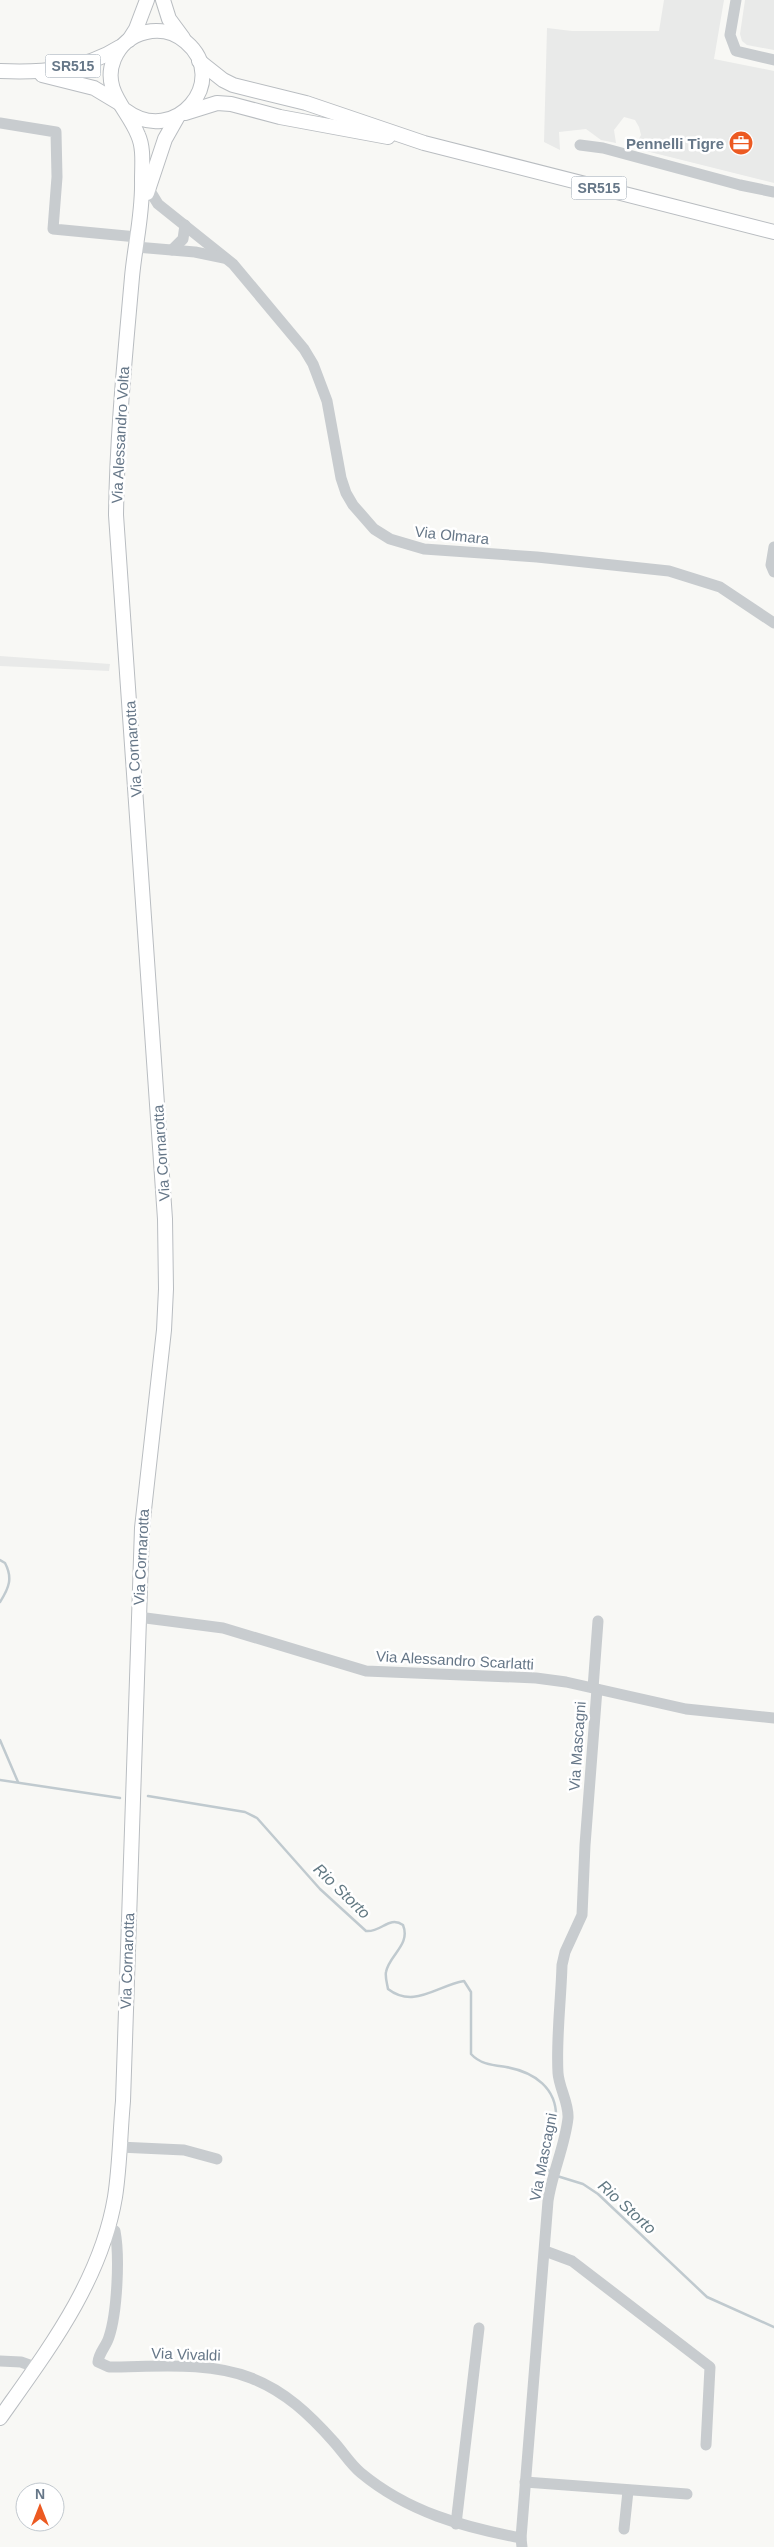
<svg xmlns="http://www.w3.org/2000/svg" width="774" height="2547" font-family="Arial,sans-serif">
  <rect width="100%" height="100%" fill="#f8f8f5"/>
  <g fill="#e9eae9">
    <polygon points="664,0 724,0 714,59 774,71 774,183 634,148 641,135 639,127 635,120 624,117 614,130 616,143 601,140 586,129 559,132 560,150 544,142 547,28 572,31 659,31"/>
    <polygon points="745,0 774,0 774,50 747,45 742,41 740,34"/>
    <polygon points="0,656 110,664 109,671 0,666"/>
  </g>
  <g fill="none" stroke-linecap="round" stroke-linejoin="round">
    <g stroke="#c0cacf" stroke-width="2.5">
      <path d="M0,1560L5,1563C13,1578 9,1588 0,1602"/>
      <polyline points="0,1740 18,1782"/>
      <polyline points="0,1780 120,1798"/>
      <path d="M148,1796L245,1812L257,1818L320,1889L366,1931C381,1933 389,1915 403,1925C411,1945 389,1955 386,1972C385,1977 387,1983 388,1989C414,2009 436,1986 464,1981L471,1992V2054C480,2064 492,2065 506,2067C534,2072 558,2088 556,2120C555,2135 547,2150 544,2165L550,2172"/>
      <polyline points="557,2176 583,2184 598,2194 707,2297 774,2327"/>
    </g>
    <defs>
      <g id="major">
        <polyline points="163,0 169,19 183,38"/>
        <polyline points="129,40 136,29 147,0"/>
        <polyline points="199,61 223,80 233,85 306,103 424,143 774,232"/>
        <path d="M0,71C41,73 84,70 120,47"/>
        <polyline points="42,75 94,88 119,103"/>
        <polyline points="185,113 217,103 231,104 280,117 388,137"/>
        <polyline points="147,193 165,139 178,116"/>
        <path d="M0,2418C48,2350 101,2281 115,2197C120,2165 120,2133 123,2101L142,1528L164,1330L166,1289L165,1219L116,515C117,435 125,357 132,277C135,244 143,213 142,180C142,165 144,148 138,135C128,109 101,90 114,59C126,30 163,22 186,42C231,80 175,148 125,110"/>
      </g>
    </defs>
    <use href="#major" stroke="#b9bdc1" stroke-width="16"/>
    <g stroke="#c8cccf" stroke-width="11">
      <polyline points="736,0 730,35 736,51 774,60"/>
      <polyline points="0,123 56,132 57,177 53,229 137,237"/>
      <polyline points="580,145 603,148 740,185 774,192"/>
      <polyline points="150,185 150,191 158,204 233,264 304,349 313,364 327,401 341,478 346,493 353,505 374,529 390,539 424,549 537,557 669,571 720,587 774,623"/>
      <polyline points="136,247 195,252 224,258"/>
      <polyline points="172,250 183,239 185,225"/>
      <polyline points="774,547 771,565 774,572"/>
      <polyline points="138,1617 223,1628 366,1671 536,1678 566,1682 686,1709 774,1718"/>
      <polyline points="593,1688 598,1621"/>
      <polyline points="119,2147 184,2150 217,2159"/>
      <path d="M108,2226L115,2231C120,2257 117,2313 109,2337C106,2347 99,2352 98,2362L109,2367C155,2367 207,2361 251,2378C285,2391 310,2415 334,2442C343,2452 351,2465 361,2473C408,2512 463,2527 521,2538"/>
      <polyline points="545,2251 572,2261 710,2367 706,2445"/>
      <polyline points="0,2361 21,2362 35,2367"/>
      <polyline points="525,2482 687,2494"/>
      <polyline points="456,2524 479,2328"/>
      <polyline points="624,2529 628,2491"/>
      <path d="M522,2547L521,2538L548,2201C552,2173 565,2146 568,2118C569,2103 559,2088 558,2073C556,2038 561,2001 562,1965L565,1952L582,1915L585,1845L597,1689"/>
    </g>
    <use href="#major" stroke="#fff" stroke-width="14"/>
  </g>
  <defs>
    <symbol id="office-disc" viewBox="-11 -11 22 22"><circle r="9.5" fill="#ec5a22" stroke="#fff"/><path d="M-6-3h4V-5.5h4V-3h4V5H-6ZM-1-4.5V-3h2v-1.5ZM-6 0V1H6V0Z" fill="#fff"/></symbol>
  </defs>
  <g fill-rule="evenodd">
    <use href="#office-disc" x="727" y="129" width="28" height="28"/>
  </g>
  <g text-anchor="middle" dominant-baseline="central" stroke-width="5" stroke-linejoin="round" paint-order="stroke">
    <g fill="#fff" stroke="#94a0ac" stroke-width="1">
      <rect x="45.5" y="54.5" width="55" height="23" rx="4"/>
      <rect x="571.5" y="176.5" width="55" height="23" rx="4"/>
    </g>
    <g font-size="14" font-weight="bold" fill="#678">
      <text x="73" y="66">SR515</text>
      <text x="599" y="188">SR515</text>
    </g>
    <g font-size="15" font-weight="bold" fill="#678" stroke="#fff" text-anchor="end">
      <text x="724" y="143">Pennelli Tigre</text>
    </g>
    <g font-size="15" fill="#678" stroke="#fff">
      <text transform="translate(120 435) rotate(-87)">Via Alessandro Volta</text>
      <text transform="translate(452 535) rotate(6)">Via Olmara</text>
      <text transform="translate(133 749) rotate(-94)">Via Cornarotta</text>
      <text transform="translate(161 1153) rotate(-94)">Via Cornarotta</text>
      <text transform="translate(141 1557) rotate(-87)">Via Cornarotta</text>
      <text transform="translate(455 1660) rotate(3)">Via Alessandro Scarlatti</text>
      <text transform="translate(577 1746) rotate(-86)">Via Mascagni</text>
      <text transform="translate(127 1961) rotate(-88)">Via Cornarotta</text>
      <text transform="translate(543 2157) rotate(-79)">Via Mascagni</text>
      <text transform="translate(186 2354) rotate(2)">Via Vivaldi</text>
    </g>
    <g font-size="16" font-style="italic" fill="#627983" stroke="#fff">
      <text transform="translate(342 1891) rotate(44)">Rio Storto</text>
      <text transform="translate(627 2207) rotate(42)">Rio Storto</text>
    </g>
  </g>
  <g transform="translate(40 2507)"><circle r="24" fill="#ffffff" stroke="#c2c9cf"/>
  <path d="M0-4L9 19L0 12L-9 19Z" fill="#ec5a22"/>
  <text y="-8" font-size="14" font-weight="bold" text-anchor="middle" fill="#667788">N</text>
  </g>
</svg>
